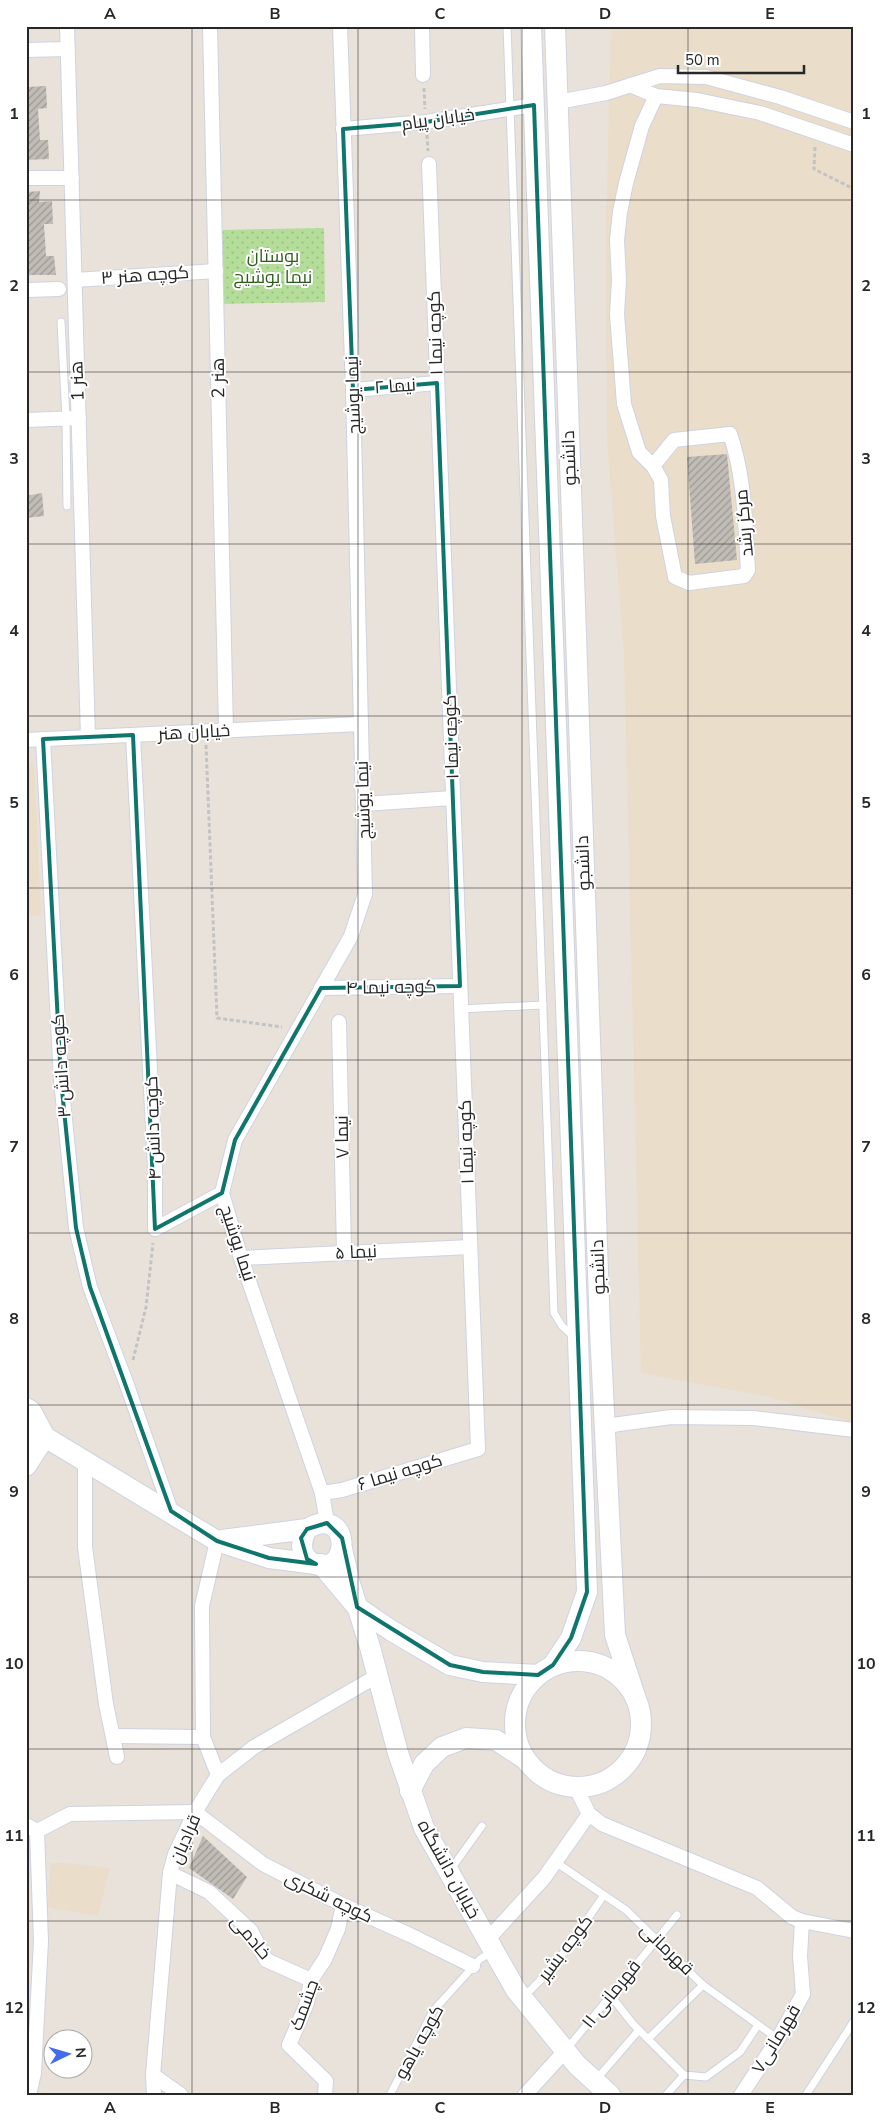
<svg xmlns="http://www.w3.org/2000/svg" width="880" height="2121" font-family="'Nunito Sans',Cairo,sans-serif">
  <defs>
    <pattern id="park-dots" width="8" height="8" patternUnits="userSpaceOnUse" patternTransform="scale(1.25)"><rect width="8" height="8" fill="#b4dd99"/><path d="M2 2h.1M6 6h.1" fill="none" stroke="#9bbe84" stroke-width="1.8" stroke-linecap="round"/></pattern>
    <pattern id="building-hatch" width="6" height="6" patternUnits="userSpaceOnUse" patternTransform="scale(1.25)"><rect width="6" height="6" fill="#c1bcb6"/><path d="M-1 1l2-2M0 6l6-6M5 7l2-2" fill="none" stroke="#9d9994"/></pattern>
  </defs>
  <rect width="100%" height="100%" fill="#e9e2da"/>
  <g fill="#eadeca">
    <polygon points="611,26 854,26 854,1423 769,1397 641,1373 624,655 607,440 606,227"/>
    <polygon points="34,762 41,915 26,916 26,763"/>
    <polygon points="51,1863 65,1863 110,1868 98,1916 47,1907"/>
  </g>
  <polygon fill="url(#park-dots)" points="324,228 325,302 221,304 220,230"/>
  <g fill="url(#building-hatch)">
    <polygon points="46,86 47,108 38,109 40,140 48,140 49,159 26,160 26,87"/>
    <polygon points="40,191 39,202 52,201 53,224 44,224 46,256 54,256 56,275 26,275 26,192"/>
    <polygon points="727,454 737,560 695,564 687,457"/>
    <polygon points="42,493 44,516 26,518 26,496"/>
    <polygon points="203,1836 247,1877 233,1899 189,1868"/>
  </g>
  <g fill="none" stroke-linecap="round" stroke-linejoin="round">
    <defs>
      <g id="lane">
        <polyline points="507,26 554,1313 562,1326 574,1337"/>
        <polyline points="61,322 66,419 67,506"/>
        <polyline points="461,1009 543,1005"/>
        <polyline points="554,1861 626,1910 703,1985 778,2039"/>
        <polyline points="451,1869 482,1826"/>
        <polyline points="611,1996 633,2024 648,2039"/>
        <path d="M523,1997C556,1968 579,1931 604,1895"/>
        <polyline points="566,2050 677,1915"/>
        <polyline points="684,2075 648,2039 703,1985"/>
        <polyline points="595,2081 639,2030"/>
        <polyline points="390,2095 433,2011 480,1959 493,1951"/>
        <polyline points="666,2095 684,2075 706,2077 740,2052 758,2025"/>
        <polyline points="806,2095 854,2021"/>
      </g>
      <g id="street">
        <polyline points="67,26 88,737"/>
        <polyline points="210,26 226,730"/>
        <polyline points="422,26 423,75"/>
        <polyline points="26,50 68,49"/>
        <polyline points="630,85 656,96 697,100 760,113 854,145"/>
        <polyline points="558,102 606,93 660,76 706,77 780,97 854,122"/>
        <polyline points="343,129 426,122 534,105"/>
        <polyline points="26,178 72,178"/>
        <polyline points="75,280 216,271"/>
        <polyline points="26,290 59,289"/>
        <polyline points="353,390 437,383"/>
        <polyline points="26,420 79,418"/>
        <path d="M653,466L674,440L730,434C745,477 745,525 748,570L744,576L689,583L675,577L663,516L661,480L653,466L639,452L624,404L617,314L619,280L617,240L620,212L626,183L642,126L656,96"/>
        <polyline points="133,735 155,1168 155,1229 222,1193"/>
        <polyline points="43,739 61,1080 76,1228 90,1287 127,1385 171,1511"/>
        <polyline points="26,740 361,724"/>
        <polyline points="364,804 453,798"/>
        <polyline points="321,988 460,986"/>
        <polyline points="339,1022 344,1252"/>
        <polyline points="241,1258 470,1247"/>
        <polyline points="605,1426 671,1417 753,1418 854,1430"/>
        <polyline points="85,1461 85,1547 106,1704 117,1757"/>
        <polyline points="322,1493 342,1490 478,1449 429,164"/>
        <polyline points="327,1523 322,1493 241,1258 222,1193 235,1140 351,936 365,894 353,390 340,26"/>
        <polyline points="217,1541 202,1606 203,1737 218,1775"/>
        <polyline points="113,1736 203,1737"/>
        <polyline points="576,1788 589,1814 602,1824 757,1888 792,1917 802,1921 854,1931"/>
        <polyline points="26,1825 37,1831 70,1814 195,1812 263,1864 343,1905 410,1935 473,1966"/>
        <polyline points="170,1873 209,1892 251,1931 266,1960 311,1980"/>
        <polyline points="488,1939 544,1878 589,1814"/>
        <polyline points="153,2075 181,2095"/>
        <polyline points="29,2095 34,2073 41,1941 37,1831"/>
        <polyline points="154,2095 153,2075 170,1873 175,1854 195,1812 218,1775 254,1747 377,1676"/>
        <polyline points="325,2095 326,2081 289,2045 307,2003 311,1980 325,1959 338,1929 343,1905"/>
        <polyline points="525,2095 565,2051"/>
        <polyline points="741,2095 778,2039 803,1994 800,1956 802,1921"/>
      </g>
      <g id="secondary">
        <polyline points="531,26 587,1592 571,1638 553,1665"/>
        <polyline points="555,26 600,1330 615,1635 635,1696"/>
        <polyline points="26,1408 31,1411 45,1437"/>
        <polyline points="26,1432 45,1437 217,1541 269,1558 316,1564"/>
        <polyline points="26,1466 45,1437"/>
        <path d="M222,1540L307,1529C351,1503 352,1577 315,1564C299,1558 300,1541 307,1529"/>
        <polyline points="342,1549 350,1584 370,1647 398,1753 424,1828 516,1990 577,2065 610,2095"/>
        <polyline points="321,1564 357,1607 392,1631 450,1665 483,1672 538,1675"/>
        <circle cx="578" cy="1724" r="63"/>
        <polyline points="410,1791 424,1764 442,1747 466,1738 496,1740 525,1759"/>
      </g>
    </defs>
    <use href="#lane" stroke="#cfd3e0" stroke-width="9"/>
    <use href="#street" stroke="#cfd3e0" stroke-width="16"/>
    <use href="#secondary" stroke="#cfd3e0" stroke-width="22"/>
    <g stroke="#c3c3c3" stroke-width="3" stroke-dasharray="4 2.5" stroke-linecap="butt">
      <polyline points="424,88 425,109"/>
      <polyline points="427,135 428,151"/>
      <polyline points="815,147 814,169 854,189"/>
      <polyline points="206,745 217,1018 282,1027"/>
      <polyline points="133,1360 146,1307 153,1243"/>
    </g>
    <use href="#lane" stroke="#fff" stroke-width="7"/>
    <use href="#street" stroke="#fff" stroke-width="14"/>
    <use href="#secondary" stroke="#fff" stroke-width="20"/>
  </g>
  <path fill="none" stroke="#0f766e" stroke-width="4" stroke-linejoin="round" d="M534,105L587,1592L571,1638L553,1665L538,1675L483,1672L450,1665L357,1607L342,1538L327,1523L307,1529L301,1538L307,1559L316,1564L269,1558L217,1541L171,1511L90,1287L76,1228L61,1080L43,739L133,735L155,1229L222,1193L235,1140L321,988L460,986L437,383L353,390L343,129L426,122Z"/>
  <path fill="none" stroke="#272727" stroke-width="1" stroke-opacity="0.55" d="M192,26V2095M358,26V2095M522,26V2095M688,26V2095M26,200H854M26,372H854M26,544H854M26,716H854M26,888H854M26,1060H854M26,1233H854M26,1405H854M26,1577H854M26,1749H854M26,1921H854"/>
  <g text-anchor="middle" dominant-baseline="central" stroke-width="4" stroke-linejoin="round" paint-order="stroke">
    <g font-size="18" fill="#272727" stroke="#fff">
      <text transform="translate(438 119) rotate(-8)">خیابان پیام</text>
      <text transform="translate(145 275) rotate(-4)">کوچه هنر ۳</text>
      <text transform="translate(435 333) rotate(-92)">کوچه نیما ۱</text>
      <text transform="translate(218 378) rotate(-91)">هنر 2</text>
      <text transform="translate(77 381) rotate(-92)">هنر 1</text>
      <text transform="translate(395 386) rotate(-4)">نیما ۲</text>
      <text transform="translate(353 395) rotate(-92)">نیما یوشیج</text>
      <text transform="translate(569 458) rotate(-92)">دانشجو</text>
      <text transform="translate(744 523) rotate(-95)">مرکز رشد</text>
      <text transform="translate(194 732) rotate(-3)">خیابان هنر</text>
      <text transform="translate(451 737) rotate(-92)">کوچه نیما ۱</text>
      <text transform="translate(363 800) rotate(-92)">نیما یوشیج</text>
      <text transform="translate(583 863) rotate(-92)">دانشجو</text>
      <text transform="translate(391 987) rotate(-1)">کوچه نیما ۴</text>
      <text transform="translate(61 1066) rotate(-94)">کوچه دانش ۳</text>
      <text transform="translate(153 1128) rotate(-92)">کوچه دانش ۴</text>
      <text transform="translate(342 1137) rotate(-91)">نیما ۷</text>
      <text transform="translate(466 1142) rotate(-92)">کوچه نیما ۱</text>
      <text transform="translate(238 1243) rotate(72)">نیما یوشیج</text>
      <text transform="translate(356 1252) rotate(-3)">نیما ۵</text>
      <text transform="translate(598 1267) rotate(-92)">دانشجو</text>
      <text transform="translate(400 1472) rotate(-17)">کوچه نیما ۶</text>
      <text transform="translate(185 1839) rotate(-67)">قرادیان</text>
      <text transform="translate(449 1869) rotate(61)">خیابان دانشگاه</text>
      <text transform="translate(329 1897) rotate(26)">کوچه شکری</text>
      <text transform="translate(251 1937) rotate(50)">خادمی</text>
      <text transform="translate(565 1948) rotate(-53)">کوچه بشیر</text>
      <text transform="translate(667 1949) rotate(44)">قهرمانی</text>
      <text transform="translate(611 1994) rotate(-51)">قهرمانی ۱۱</text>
      <text transform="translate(304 2005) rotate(-70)">چشمک</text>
      <text transform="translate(776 2039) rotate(-59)">قهرمانی۷</text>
      <text transform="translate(419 2042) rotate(-61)">کوچه یاهو</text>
    </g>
    <g font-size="18" fill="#2e5e1e" stroke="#fff">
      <text x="273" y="256">بوستان<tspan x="273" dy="21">نیما یوشیج</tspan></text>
    </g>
  </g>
  <rect width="880" height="2121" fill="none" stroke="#ffffff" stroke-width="55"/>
  <g transform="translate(68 2054) rotate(85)"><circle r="24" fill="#ffffff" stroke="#a9a9a9"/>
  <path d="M0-4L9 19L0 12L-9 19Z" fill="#436ced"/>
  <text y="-8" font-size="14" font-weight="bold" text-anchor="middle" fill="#272727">N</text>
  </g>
  <path d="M678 65v8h126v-8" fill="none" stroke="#272727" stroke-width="2.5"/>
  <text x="685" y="65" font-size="15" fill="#272727" stroke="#ffffff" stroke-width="4" paint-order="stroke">50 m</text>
  <rect x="28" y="28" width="824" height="2066" fill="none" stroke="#272727" stroke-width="2"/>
  <g font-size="16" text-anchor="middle" font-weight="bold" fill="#272727">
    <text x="110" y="19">A</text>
    <text x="275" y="19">B</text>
    <text x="440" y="19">C</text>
    <text x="605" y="19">D</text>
    <text x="770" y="19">E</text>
    <text x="14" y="119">1</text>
    <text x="866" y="119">1</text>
    <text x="14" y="291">2</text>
    <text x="866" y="291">2</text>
    <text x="14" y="464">3</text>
    <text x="866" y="464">3</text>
    <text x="14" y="636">4</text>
    <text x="866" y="636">4</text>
    <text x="14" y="808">5</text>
    <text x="866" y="808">5</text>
    <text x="14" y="980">6</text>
    <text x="866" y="980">6</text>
    <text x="14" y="1152">7</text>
    <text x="866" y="1152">7</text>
    <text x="14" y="1324">8</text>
    <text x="866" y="1324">8</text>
    <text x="14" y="1497">9</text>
    <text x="866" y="1497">9</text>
    <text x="14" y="1669">10</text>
    <text x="866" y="1669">10</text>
    <text x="14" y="1841">11</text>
    <text x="866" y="1841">11</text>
    <text x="14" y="2013">12</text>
    <text x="866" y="2013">12</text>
    <text x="110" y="2113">A</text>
    <text x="275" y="2113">B</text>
    <text x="440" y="2113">C</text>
    <text x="605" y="2113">D</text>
    <text x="770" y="2113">E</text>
  </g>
</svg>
